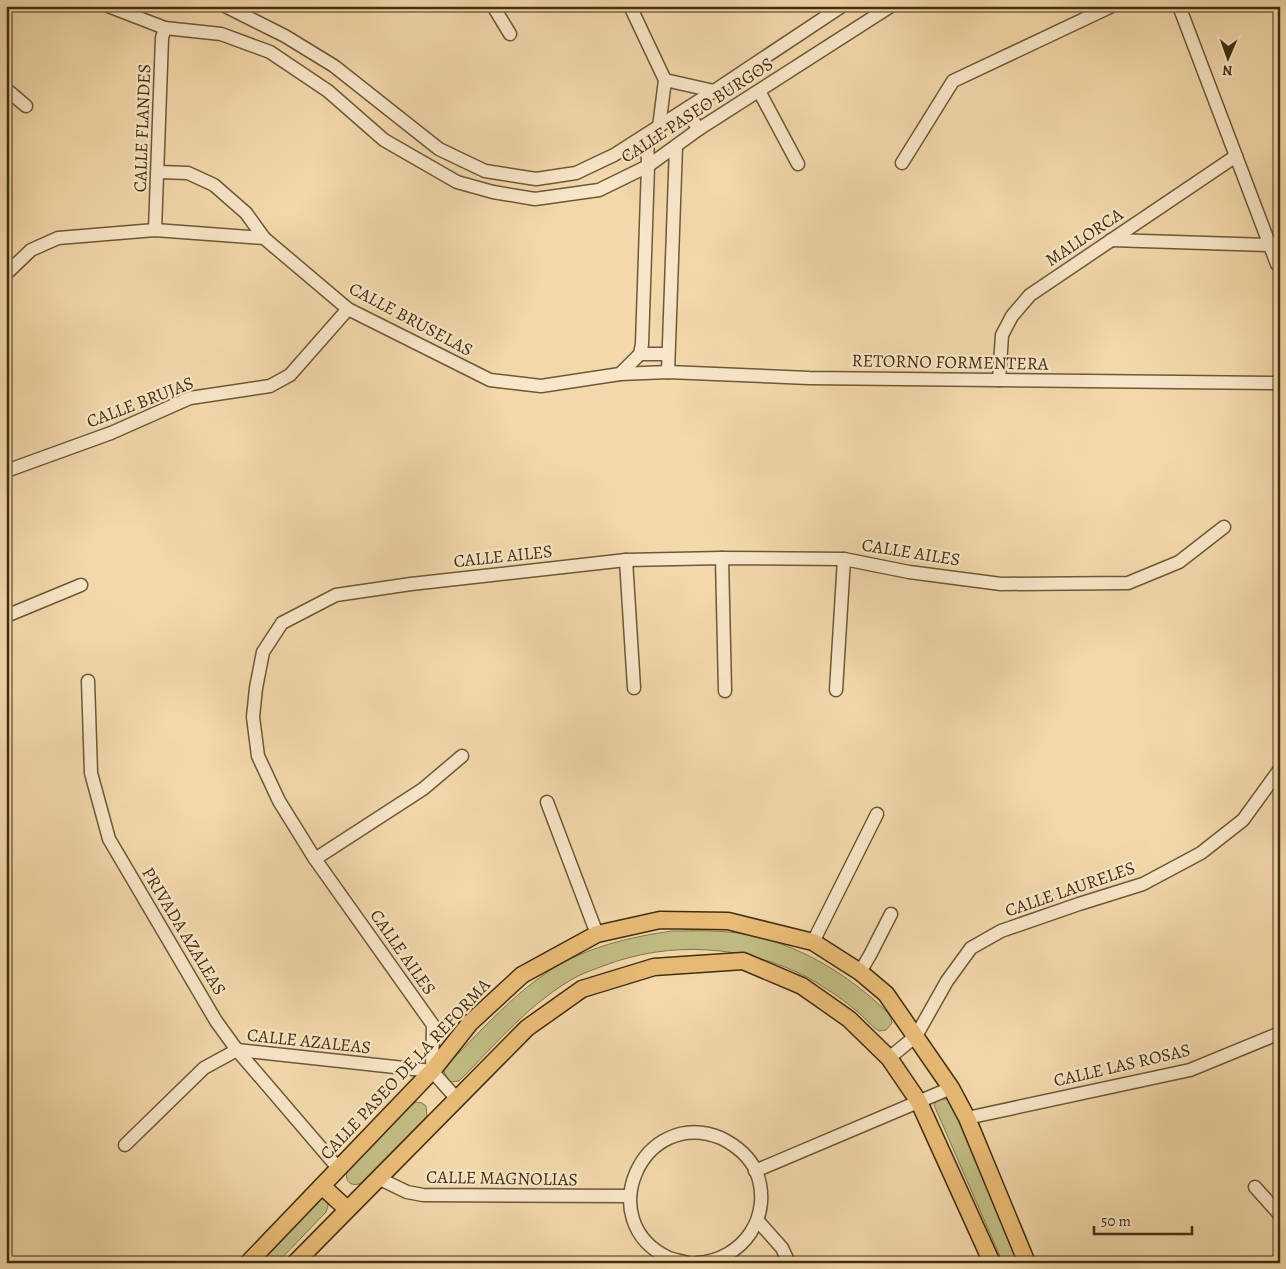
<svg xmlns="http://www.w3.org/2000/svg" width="1286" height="1269" font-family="Alegreya,serif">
  <rect width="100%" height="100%" fill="#f2d8aa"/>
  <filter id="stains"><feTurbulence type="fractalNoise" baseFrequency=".004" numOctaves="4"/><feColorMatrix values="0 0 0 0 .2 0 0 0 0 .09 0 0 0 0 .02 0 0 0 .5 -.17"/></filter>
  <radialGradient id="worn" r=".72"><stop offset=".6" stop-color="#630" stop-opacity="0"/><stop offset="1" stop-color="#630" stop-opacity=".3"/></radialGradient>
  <g fill="#c1bc84" stroke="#82754a">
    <path d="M672,931C694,931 716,930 737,933C794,941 847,973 887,1012L891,1018L892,1023L886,1030L879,1031C871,1026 866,1019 859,1013C844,1000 826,988 809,978C746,945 670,940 603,966C595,969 586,972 578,976C531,1001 496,1044 459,1081L450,1082L444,1072L445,1067C478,1034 510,997 549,971C586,947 630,937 672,931Z"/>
    <polygon points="953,1098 1023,1263 1003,1263 934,1105 937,1100"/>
    <path d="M416,1102L422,1103L426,1106L427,1116L361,1183C351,1188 343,1180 348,1170L412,1105Z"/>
    <path d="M312,1197H323C329,1202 329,1205 326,1212L277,1263H249Z"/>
  </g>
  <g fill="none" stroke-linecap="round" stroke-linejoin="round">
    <defs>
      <g id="minor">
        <polyline points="108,6 165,28 221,34 270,52 328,91 384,140 457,182 493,192 535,199 599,190 648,166 699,129 891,6"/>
        <polyline points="225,6 285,36 334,66 439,149 485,171 536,179 576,173 614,155 714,91 842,6"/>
        <polyline points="493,6 510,34"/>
        <polyline points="630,6 665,80 659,127"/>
        <polyline points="1179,6 1277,264"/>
        <polyline points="665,80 714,91"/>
        <polyline points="6,89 26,106"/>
        <polyline points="759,91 798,164"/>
        <polyline points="685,110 699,129"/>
        <polyline points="902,163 953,81 1112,6"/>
        <polyline points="158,172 188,173 214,185 246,213 264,238"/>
        <polyline points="155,230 162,38 165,28"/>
        <polyline points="1111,240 1268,245"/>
        <polyline points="6,274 31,250 58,238 155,230 264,238 348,309 490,380 541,386 620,374 668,372 809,378 1280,383"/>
        <polyline points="640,354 668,354"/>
        <polyline points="668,372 676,146"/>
        <polyline points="620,374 640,354 642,344 648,166 647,135"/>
        <polyline points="999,380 1002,335 1012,316 1030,295 1236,156"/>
        <polyline points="6,471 111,433 190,398 270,386 290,375 348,309"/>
        <polyline points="722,558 725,691"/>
        <polyline points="626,560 634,688"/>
        <polyline points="6,616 81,585"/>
        <polyline points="88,681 91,773 109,839 216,1021 237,1050 339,1169"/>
        <polyline points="836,690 844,559"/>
        <polyline points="547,802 597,934"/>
        <polyline points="315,859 423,789 462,756"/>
        <polyline points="813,942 877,814"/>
        <polyline points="860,972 870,955 891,914"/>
        <polyline points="237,1050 432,1071 457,1099"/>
        <polyline points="889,1058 916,1036 947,981 971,948 1001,931 1079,904 1143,884 1201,853 1243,820 1280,769"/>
        <polyline points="432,1071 433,1025 315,859 279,801 258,756 253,717 256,688 263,652 282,623 336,595 411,584 626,560 722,558 844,559 909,572 1001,584 1128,583 1179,562 1224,527"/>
        <polyline points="967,1118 1190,1070 1280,1033"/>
        <polyline points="125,1145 204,1068 237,1050"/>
        <polyline points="755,1171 951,1088"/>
        <polyline points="378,1178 407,1192 423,1195 630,1196"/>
        <polyline points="1255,1187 1280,1215"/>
        <polyline points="758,1221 782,1248 789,1263"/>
        <path d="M688,1263C682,1261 675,1260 669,1258C591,1222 642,1106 721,1138C735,1145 749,1156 756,1171C774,1216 743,1260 697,1263"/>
      </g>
      <g id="major">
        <polyline points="322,1186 347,1209"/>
        <polyline points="248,1263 432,1071 470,1023 522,975 597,934 660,920 728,921 813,942 860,972 886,994 951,1088 967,1118 1027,1263"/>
        <polyline points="295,1263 527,1028 582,989 654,967 743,961 802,986 849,1019 889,1058 919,1102 992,1263"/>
      </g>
    </defs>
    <use href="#minor" stroke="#6e5837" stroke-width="15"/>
    <use href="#major" stroke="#422e11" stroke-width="19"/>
    <use href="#minor" stroke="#f7e6c8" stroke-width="12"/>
    <use href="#major" stroke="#e9bc75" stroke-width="16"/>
  </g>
  <g text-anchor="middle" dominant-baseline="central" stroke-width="4.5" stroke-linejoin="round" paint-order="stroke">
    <g font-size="18" fill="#422e11" stroke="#f7e6c8">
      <text transform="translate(697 110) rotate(-33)">CALLE PASEO BURGOS</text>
      <text transform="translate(142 128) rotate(-88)">CALLE FLANDES</text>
      <text transform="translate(1084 237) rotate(-34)">MALLORCA</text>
      <text transform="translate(411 319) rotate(28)">CALLE BRUSELAS</text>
      <text transform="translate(950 362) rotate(1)">RETORNO FORMENTERA</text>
      <text transform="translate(140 402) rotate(-21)">CALLE BRUJAS</text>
      <text transform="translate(911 552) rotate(9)">CALLE AILES</text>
      <text transform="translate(503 556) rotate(-6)">CALLE AILES</text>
      <text transform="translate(1070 889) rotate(-19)">CALLE LAURELES</text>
      <text transform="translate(184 931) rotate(59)">PRIVADA AZALEAS</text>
      <text transform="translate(403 952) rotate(55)">CALLE AILES</text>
      <text transform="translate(309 1041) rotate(6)">CALLE AZALEAS</text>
      <text transform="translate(1122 1065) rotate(-13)">CALLE LAS ROSAS</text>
      <text transform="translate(405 1069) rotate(-47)">CALLE PASEO DE LA REFORMA</text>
      <text transform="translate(502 1178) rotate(1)">CALLE MAGNOLIAS</text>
    </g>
  </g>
  <rect width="1286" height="1269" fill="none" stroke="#f2d8aa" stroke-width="25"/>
  <rect x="8" y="8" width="1271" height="1254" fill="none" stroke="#422e11" stroke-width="2.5"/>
  <rect x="12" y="12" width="1261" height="1244" fill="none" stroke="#422e11"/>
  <g transform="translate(1228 58) rotate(182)" stroke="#f7e6c8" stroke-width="4" paint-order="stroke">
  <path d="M0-4L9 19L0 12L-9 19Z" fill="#422e11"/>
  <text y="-8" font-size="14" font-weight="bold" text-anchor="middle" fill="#422e11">N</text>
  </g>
  <path d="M1094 1226v8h98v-8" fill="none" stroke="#422e11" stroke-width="2.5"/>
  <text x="1101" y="1226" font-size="15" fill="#422e11" stroke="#f7e6c8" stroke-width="4" paint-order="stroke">50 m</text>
  <rect width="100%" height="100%" filter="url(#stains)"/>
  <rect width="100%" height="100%" fill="url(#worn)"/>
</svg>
